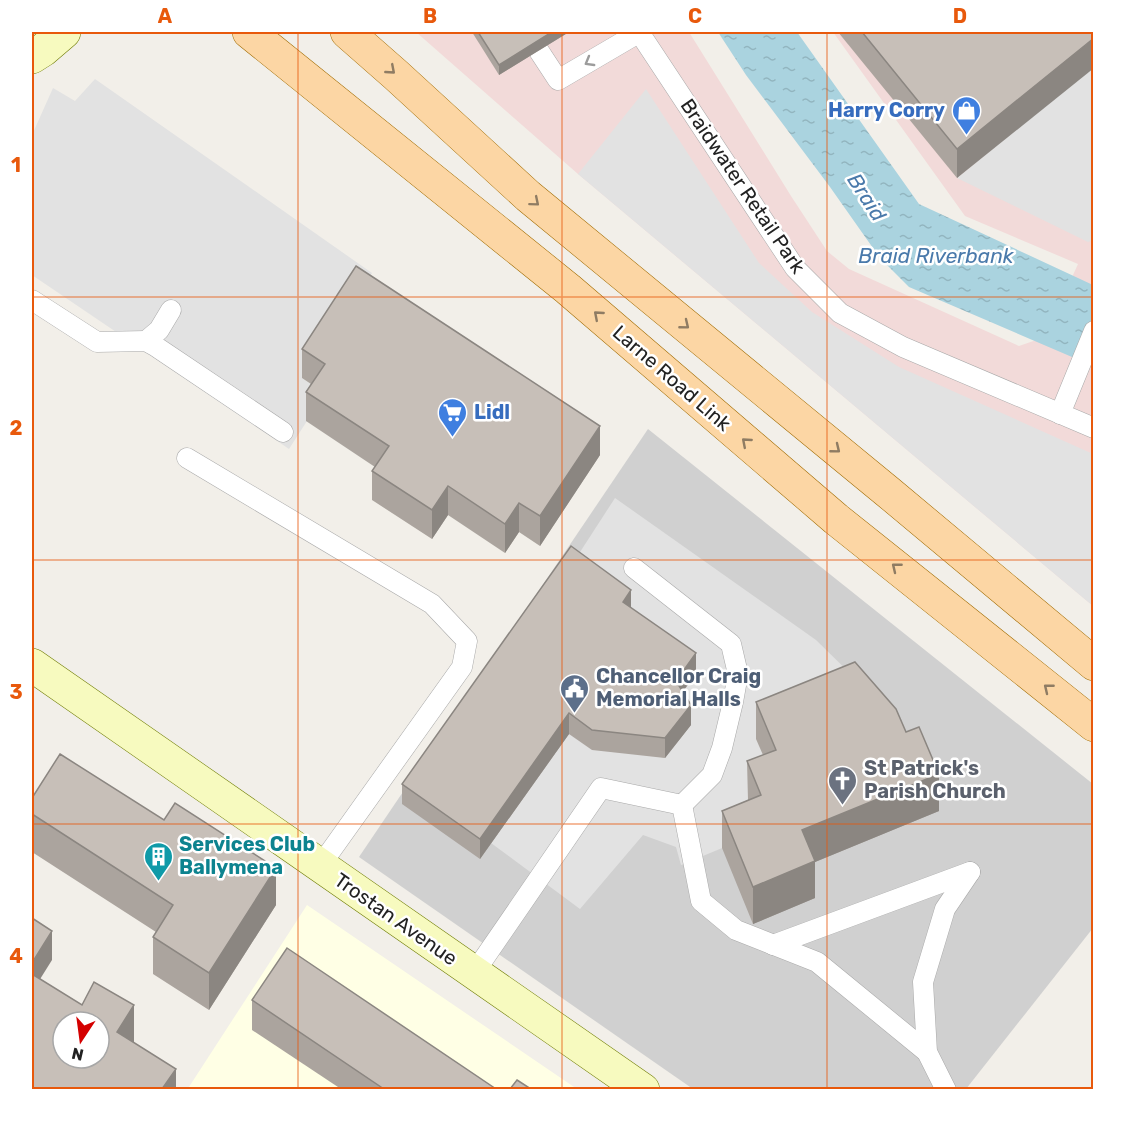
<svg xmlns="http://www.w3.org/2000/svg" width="1125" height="1121" font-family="Rubik,sans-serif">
  <defs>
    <pattern id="water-ripples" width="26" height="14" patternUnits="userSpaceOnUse" patternTransform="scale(1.5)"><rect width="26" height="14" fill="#aad3df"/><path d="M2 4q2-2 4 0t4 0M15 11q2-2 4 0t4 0" fill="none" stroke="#92b5bf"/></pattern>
  </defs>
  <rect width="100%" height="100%" fill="#f2efe9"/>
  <polygon fill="#f2dad9" points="416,32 689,32 791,196 827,251 849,269 1019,346 1045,337 1078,264 965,216 833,32 1093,32 1093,606 578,174"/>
  <polygon fill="#ffffe5" points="307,905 577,1089 187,1090"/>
  <polygon fill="#d0d0d0" points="648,429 1093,784 1093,928 966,1089 693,1089 359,857"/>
  <g fill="#e2e2e2">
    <polygon points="1093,67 1093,240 1088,242 957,178"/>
    <polygon points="95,79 372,273 302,378 325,393 289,449 32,275 32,135 53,88 75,101"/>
    <polygon points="646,89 759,263 812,312 899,367 1093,454 1093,606 578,174"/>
    <polygon points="615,498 816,640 864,687 776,787 761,832 681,865 676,847 643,835 580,909 491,843 569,734 665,758 676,701 696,674 571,566"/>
  </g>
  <polygon fill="url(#water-ripples)" points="718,32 797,32 919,204 1093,285 1093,366 909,287 880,258 830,187 746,75"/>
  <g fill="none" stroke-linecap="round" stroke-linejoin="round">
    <defs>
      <g id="lane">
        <polyline points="639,32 795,268 840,313 903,347 1094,428"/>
        <polyline points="539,51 558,80 640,32"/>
        <polyline points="32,300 97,342 146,341 155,346 283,432"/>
        <polyline points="146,341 159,330 171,310"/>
        <polyline points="1060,414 1094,331"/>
        <polyline points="187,458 432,604 467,641 462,667 320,866"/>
        <polyline points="634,568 731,644 738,674 733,702 722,748 712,775 682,805"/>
        <polyline points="773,945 970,872"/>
        <polyline points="474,973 601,788 682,805 701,901 736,930 817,962 927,1052"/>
        <polyline points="946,1090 927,1052 923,982 945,909 970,872"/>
      </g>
      <g id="secondary">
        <polyline points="32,57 43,50 64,32"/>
        <polyline points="32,665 643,1090"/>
      </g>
      <g id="primary">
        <polyline points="249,32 568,289 836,519 1094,725"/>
        <polyline points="347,32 396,75 528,196 888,492 1094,664"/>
      </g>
    </defs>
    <use href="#lane" stroke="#a9a9a9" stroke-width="21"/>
    <use href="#secondary" stroke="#707d05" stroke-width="34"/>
    <use href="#primary" stroke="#a06b00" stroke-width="34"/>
    <use href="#lane" stroke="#fff" stroke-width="20"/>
    <use href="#secondary" stroke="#f7fabf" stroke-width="33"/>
    <use href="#primary" stroke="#fcd6a4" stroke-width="33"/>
  </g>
  <g fill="#aba49e">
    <polygon points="472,32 569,32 499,75"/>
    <polygon points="838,32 1094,32 957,178"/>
    <polygon points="302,349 600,455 540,546 519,532 505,553 448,515 432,539 372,500 372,471 375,467 306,421 306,392 311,384 302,378"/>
    <polygon points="631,608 696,673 683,692 691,725 665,758 592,750 569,734 480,859 402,804 402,784"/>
    <polygon points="756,702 939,811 815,862 815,898 753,924 722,848 722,811 748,800 747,761 763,755 756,739"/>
    <polygon points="32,798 276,905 209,1010 153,974 153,937 156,932 32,852"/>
    <polygon points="252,1000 496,1089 341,1089 252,1030"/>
  </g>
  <g fill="#8b8681">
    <polygon points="552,32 569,32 499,75 499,65"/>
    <polygon points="1094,38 1094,68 957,178 957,149"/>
    <polygon points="600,426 600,455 540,546 540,516"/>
    <polygon points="448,486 448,515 432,539 432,510"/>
    <polygon points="519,503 519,532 505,553 505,524"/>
    <polygon points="631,590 631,610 623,602"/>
    <polygon points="696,653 696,673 676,701 676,681"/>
    <polygon points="691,705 691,725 665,758 665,738"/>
    <polygon points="569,713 569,734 480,859 480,839"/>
    <polygon points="939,774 939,811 815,862 815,898 753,924 753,887 802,830"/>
    <polygon points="276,868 276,905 209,1010 209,973"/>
    <polygon points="52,931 52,960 32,992 32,963"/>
    <polygon points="134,1005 134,1042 117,1069 117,1032"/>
    <polygon points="176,1069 176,1089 162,1089"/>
  </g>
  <g fill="#c7bfb8" stroke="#8b8681" stroke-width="1.5" fill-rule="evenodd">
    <polygon points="478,32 552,32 499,65"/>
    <polygon points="862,32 1094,32 1094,38 957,149"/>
    <polygon points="356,266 600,426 540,516 519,503 505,524 448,486 432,510 372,471 389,446 306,392 325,364 302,349"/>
    <polygon points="571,546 631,590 623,602 696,653 676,681 691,705 665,738 592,730 569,713 480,839 402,784"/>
    <polygon points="855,662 896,709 906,732 919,727 939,774 802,830 815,861 753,887 722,811 761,795 747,761 776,750 756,702"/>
    <polygon points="60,754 164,820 175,803 276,868 209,973 153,937 173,905 32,814 32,798"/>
    <polygon points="32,918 52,931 32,963"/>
    <polygon points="287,948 496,1089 384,1089 252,1000"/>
    <path d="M32,974L82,1005L94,982L134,1005L117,1032L176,1069L162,1089H32ZM63,1022H99V1058H63Z"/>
    <polygon points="517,1080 531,1089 510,1089"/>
  </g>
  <defs><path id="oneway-chevron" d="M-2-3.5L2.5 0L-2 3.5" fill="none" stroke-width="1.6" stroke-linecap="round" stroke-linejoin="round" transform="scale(1.5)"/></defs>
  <use stroke="#9c9c9c" href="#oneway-chevron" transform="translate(589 62) rotate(150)"/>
  <g stroke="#8f7c63">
    <use href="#oneway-chevron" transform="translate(391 70) rotate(41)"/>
    <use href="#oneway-chevron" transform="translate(535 202) rotate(40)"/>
    <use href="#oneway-chevron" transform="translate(598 315) rotate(-139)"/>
    <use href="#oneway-chevron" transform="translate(685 325) rotate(39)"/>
    <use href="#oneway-chevron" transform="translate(746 442) rotate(-139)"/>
    <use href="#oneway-chevron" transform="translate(836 449) rotate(39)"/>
    <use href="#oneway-chevron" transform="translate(896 567) rotate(-141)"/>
    <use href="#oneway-chevron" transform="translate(1048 688) rotate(-141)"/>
  </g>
  <path fill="none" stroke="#e8590c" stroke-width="1.5" stroke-opacity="0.55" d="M298,32V1090M562,32V1090M827,32V1090M32,297H1094M32,560H1094M32,824H1094"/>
  <defs>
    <symbol id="shop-pin" viewBox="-11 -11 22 30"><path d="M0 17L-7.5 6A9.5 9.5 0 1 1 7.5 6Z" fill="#3f7fe0" stroke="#fff"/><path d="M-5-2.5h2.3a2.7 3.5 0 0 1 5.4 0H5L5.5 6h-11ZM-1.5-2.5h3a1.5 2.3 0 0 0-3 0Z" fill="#fff"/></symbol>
    <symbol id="supermarket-pin" viewBox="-11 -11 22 30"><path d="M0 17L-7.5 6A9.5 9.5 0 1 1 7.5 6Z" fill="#3f7fe0" stroke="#fff"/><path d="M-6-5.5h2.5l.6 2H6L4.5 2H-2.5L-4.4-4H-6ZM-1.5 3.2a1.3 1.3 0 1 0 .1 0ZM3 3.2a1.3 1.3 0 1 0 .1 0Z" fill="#fff"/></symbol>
    <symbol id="civic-pin" viewBox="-11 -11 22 30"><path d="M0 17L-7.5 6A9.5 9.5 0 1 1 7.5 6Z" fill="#5c6f8a" stroke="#fff"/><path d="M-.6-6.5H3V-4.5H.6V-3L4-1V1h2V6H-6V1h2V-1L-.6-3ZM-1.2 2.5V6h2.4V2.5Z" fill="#fff"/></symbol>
    <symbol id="church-pin" viewBox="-11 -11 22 30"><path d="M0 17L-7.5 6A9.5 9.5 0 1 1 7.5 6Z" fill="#6b7280" stroke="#fff"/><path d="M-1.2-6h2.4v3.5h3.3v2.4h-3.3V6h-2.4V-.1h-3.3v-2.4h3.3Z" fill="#fff"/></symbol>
    <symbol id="building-pin" viewBox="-11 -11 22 30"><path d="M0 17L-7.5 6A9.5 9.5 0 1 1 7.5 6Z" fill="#0f9aa8" stroke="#fff"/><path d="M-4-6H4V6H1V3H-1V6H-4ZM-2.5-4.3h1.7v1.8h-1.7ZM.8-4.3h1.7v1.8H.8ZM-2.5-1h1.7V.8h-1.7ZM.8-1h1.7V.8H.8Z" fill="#fff"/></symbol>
  </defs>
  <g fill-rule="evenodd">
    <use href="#shop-pin" x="950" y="94" width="33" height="45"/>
    <use href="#supermarket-pin" x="436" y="396" width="33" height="45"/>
    <use href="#civic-pin" x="558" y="672" width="33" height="45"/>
    <use href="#church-pin" x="826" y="764" width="33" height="45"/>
    <use href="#building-pin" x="142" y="840" width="33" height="45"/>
  </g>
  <g text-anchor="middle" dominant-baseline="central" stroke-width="5" stroke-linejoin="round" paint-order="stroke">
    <g font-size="20" font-weight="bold" fill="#366cbe" stroke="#fff" text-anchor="end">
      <text x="945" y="110">Harry Corry</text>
      <text x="474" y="412" text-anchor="start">Lidl</text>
    </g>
    <g font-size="20" fill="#222" stroke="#fff">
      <text transform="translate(743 186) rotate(56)">Braidwater Retail Park</text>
      <text transform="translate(672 378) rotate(41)">Larne Road Link</text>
      <text transform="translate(396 919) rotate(35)">Trostan Avenue</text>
    </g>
    <g font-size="20" font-weight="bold" fill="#4e5e75" stroke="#fff" text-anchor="start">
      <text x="596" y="676">Chancellor Craig<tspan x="596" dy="23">Memorial Halls</tspan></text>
    </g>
    <g font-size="20" font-weight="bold" fill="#5b616d" stroke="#fff" text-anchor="start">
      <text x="864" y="768">St Patrick's<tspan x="864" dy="23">Parish Church</tspan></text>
    </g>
    <g font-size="20" font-weight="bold" fill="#0d838f" stroke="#fff" text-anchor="start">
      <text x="179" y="844">Services Club<tspan x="179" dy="23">Ballymena</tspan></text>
    </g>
    <g font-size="21" font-style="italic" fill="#4a7aab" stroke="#fff">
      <text transform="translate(867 197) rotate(57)">Braid</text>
      <text x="936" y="255">Braid Riverbank</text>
    </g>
  </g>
  <rect width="1125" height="1121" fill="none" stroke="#ffffff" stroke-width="66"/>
  <g transform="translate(81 1040) rotate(193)"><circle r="28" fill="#ffffff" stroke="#a7a7a7" stroke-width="1.5"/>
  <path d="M0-4.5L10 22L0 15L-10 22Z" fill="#d40000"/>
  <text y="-9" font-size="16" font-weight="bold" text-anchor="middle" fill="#222222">N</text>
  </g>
  <rect x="33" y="33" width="1059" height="1055" fill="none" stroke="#e8590c" stroke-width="2"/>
  <g font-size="20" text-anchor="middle" font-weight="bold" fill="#e8590c">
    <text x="165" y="23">A</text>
    <text x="430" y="23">B</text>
    <text x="695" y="23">C</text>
    <text x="960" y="23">D</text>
    <text x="16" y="172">1</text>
    <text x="16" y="435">2</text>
    <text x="16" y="699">3</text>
    <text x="16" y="963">4</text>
  </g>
</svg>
